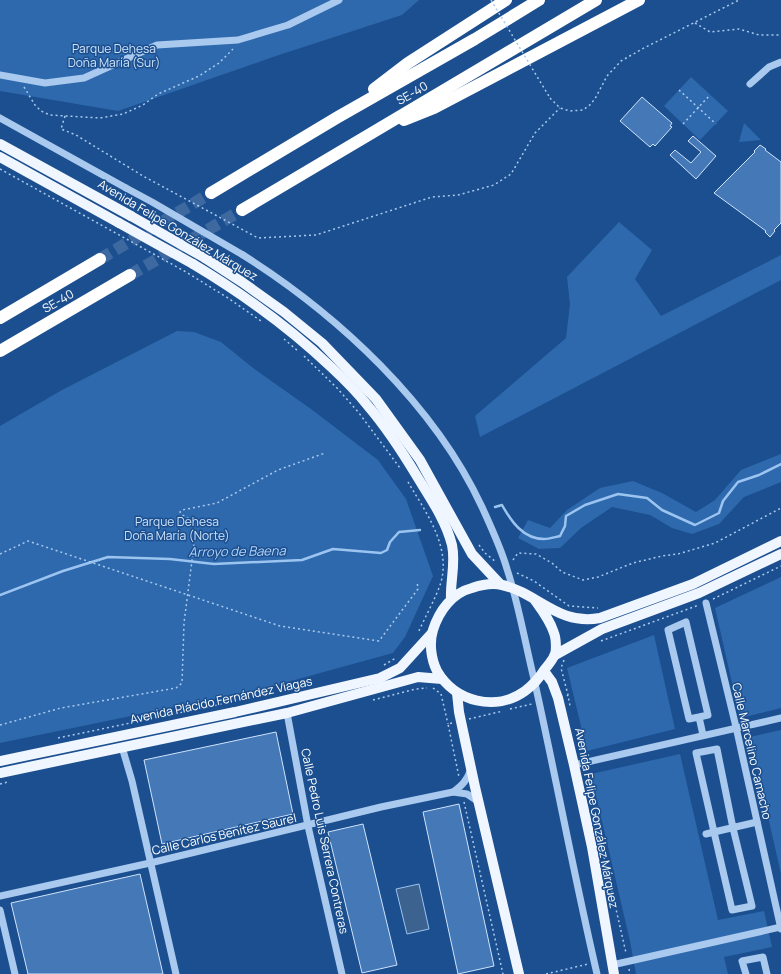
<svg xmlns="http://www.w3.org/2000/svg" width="781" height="974" font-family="Manrope,sans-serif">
  <rect width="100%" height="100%" fill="#1b4f8f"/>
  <g fill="#2e69ad">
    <polygon points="0,0 419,0 402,15 276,56 118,111 0,91"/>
    <polygon points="691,77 728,111 700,140 664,106"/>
    <polygon points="744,123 761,140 739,142"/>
    <polygon points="619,222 652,250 635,279 661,316 781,255 781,280 480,437 475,416 566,338 570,304 567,277"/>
    <polygon points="177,331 194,332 221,342 253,368 311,409 378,460 406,499 433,576 405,637 393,653 262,689 0,743 0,426 62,390"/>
    <polygon points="781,454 781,482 744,497 719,524 692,534 672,528 650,515 612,507 581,528 560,548 539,549 518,538 528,520 550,528 567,510 600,488 633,481 662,493 696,512 715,500 741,470"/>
    <polygon points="781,577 781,708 740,718 715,608"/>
    <polygon points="654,635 675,729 587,751 567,668"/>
    <polygon points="781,730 781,874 750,737"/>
    <polygon points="680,754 718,920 764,911 772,947 724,957 728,974 636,974 630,941 591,774"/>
  </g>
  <polygon fill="#3c6290" stroke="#9cc4f0" points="419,884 429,929 407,934 396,889"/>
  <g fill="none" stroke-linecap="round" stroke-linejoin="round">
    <g stroke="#9cc4f0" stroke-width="2.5">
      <path d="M495,507L502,505C511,521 523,539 544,539C549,539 555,537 560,536L565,526L566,516L585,505L618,494L647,498L662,510L695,525L719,513L723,501L738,482L759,475L781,464"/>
      <polyline points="0,595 63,571 108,557 170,559 214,564 302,560 333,549 381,553 387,550 390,542 399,532 420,530"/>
    </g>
  </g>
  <g fill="#4478b7" stroke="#cfe3fa">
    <polygon points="642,97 672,123 670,126 672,127 655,146 653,144 650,147 620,121"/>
    <polygon points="693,136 716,156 696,179 670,155 675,150 691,163 701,152 688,141"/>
    <polygon points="760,145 766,149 765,150 781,162 781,223 774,230 775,231 770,237 765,232 766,231 714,193 755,152 754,151"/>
    <polygon points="276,732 293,814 162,844 144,760"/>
    <polygon points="459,804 494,966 458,974 423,812"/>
    <polygon points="363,824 397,965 362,973 328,832"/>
    <polygon points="140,874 163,974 28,974 11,903"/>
  </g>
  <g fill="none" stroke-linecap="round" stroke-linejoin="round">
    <g stroke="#3d69a0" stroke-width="12" stroke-dasharray="12 6" stroke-linecap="butt">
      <polyline points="100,259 211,193"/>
      <polyline points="130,275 242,210"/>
    </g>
    <g stroke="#a9c9ee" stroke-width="1.5" stroke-dasharray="2 3" stroke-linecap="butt">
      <polyline points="695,23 710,32 739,29 759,35 781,35"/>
      <polyline points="24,87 35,105 41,111 50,115 100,118 123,114 143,105 158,94 199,76 219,63 233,49"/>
      <polyline points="679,90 716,124"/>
      <polyline points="550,98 560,108 570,111 583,110 591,104 596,97 607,76 621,61 642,49 739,0"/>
      <polyline points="65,116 61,129 76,135 143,176 258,238 316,235 432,197 458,195 494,185 511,174 535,133 560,108"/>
      <polyline points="683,124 710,95"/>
      <polyline points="0,169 186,272 228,298 261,321"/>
      <polyline points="284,339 298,351"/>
      <polyline points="304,356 337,388 359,413 400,468"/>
      <path d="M408,482C425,511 451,546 441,582C436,598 425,617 418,633"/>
      <polyline points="479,545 485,553 496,562"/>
      <polyline points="0,554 28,541 280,626 379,641 418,589 417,581"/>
      <polyline points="513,560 518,553 536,554 552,563 562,572 583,580 598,577 633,563 662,556 678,554 715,543 781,508"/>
      <polyline points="517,573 534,581 569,606 598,608"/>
      <polyline points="713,599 781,566"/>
      <polyline points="601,641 699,605"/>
      <polyline points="564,660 561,668 568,695"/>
      <polyline points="384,665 396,658"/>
      <polyline points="433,688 441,694 448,724"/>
      <polyline points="567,696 568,695 570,706"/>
      <polyline points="373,700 416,689 427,688"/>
      <polyline points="510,709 532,704"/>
      <polyline points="469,719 503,711"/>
      <polyline points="452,723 448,724 459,777"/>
      <path d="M0,725L61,708L176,688L182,683L184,623L195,537C194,524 194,520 182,515L180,512L182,510L217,503L278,470L325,453"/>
      <polyline points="58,738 246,699"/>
      <polyline points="0,784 8,782"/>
      <polyline points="464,802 503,974"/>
      <polyline points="603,852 626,953"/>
      <polyline points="629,969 630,974"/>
      <polyline points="546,974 588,964"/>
    </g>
    <g stroke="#a9c9ee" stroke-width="7">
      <polyline points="0,75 45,83 84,78 157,45 238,40 288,25 339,0"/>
      <polyline points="750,84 769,67 781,62"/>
      <polyline points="0,118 126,188"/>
      <path d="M243,255C338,315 434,404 482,507C491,527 501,548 507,569C519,605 525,643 534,679C556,777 574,876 597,974"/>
      <polyline points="706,603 736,727 781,929"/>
      <polyline points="287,713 308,826 342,974"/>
      <polyline points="699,717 689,719 668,630 686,622 708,715 699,717 703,735"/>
      <polyline points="122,747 132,781 176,974"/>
      <polyline points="574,765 781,718"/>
      <path d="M453,792C463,785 467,780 471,769"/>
      <polyline points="706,834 714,832 732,910 752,906 733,828 717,749 696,753 714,832 757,822"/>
      <polyline points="0,896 150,863 381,807 453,792 467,794 479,802"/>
      <polyline points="0,910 15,974"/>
      <polyline points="612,965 781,927"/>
      <polyline points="746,974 742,961 763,957 767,974"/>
    </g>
    <g stroke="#f0f6ff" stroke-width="10">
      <polyline points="0,144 131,216"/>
      <polyline points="0,157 119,223"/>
      <polyline points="205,258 242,282 284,312 322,343 376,399 420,460 472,554 500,584"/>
      <path d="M193,264C243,294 288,326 331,367C344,379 357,392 368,406C387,428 403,453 418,478C431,499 446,521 452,545C456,563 450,582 451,599"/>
      <path d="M534,599C542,610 550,620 554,633C556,638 557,652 554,656C552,661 548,665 545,669C540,677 533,685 525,691C496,712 455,702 437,671C431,659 429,643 433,630C439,611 452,593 472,588C481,585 493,583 502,585C538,593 558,626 600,618L693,584L781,541"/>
      <polyline points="555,655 602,629 699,593 781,554"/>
      <polyline points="544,671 552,682 558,698 574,765 592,847 614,974"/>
      <polyline points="457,693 459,712 475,787 519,974"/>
      <polyline points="0,761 235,712 380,678 400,668 431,634"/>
      <polyline points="0,773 287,713 418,677 442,679"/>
    </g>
    <g stroke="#fff" stroke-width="12">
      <polyline points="374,89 408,63 506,0"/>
      <polyline points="404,120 434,108 639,0"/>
      <polyline points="211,193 338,117 475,39 539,0"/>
      <polyline points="242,210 596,0"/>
      <polyline points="0,318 100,259"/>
      <polyline points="0,351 130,275"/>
    </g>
    <polyline stroke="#a9c9ee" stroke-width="1.5" stroke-dasharray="2 3" stroke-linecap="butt" points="491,0 550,98"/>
    <polyline stroke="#a9c9ee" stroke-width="7" points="126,188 152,202 243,255"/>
    <g stroke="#f0f6ff" stroke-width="10">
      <polyline points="131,216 205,258"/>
      <polyline points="119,223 193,264"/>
    </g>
  </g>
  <g text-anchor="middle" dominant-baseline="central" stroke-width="3" stroke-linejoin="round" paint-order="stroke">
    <g font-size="12" fill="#cfe3fa" stroke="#1b4f8f">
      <text x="114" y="48">Parque Dehesa<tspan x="114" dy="14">Doña María (Sur)</tspan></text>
      <text x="177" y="521">Parque Dehesa<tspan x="177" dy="14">Doña María (Norte)</tspan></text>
    </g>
    <g font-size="12" fill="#fff" stroke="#1b4f8f">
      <text transform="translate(412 93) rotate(-30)">SE-40</text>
      <text transform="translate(178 230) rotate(31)">Avenida Felipe González Márquez</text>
      <text transform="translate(58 301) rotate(-30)">SE-40</text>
      <text transform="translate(221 700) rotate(-12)">Avenida Plácido Fernández Viagas</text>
      <text transform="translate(752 751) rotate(77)">Calle Marcelino Camacho</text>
      <text transform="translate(597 818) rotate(79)">Avenida Felipe González Márquez</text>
      <text transform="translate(224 834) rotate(-13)">Calle Carlos Benítez Saurel</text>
      <text transform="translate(325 841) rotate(78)">Calle Pedro Luis Serrera Contreras</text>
    </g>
    <g font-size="13" font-style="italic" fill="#b5d3f5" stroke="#1b4f8f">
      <text transform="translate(237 551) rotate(-1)">Arroyo de Baena</text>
    </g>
  </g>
</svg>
